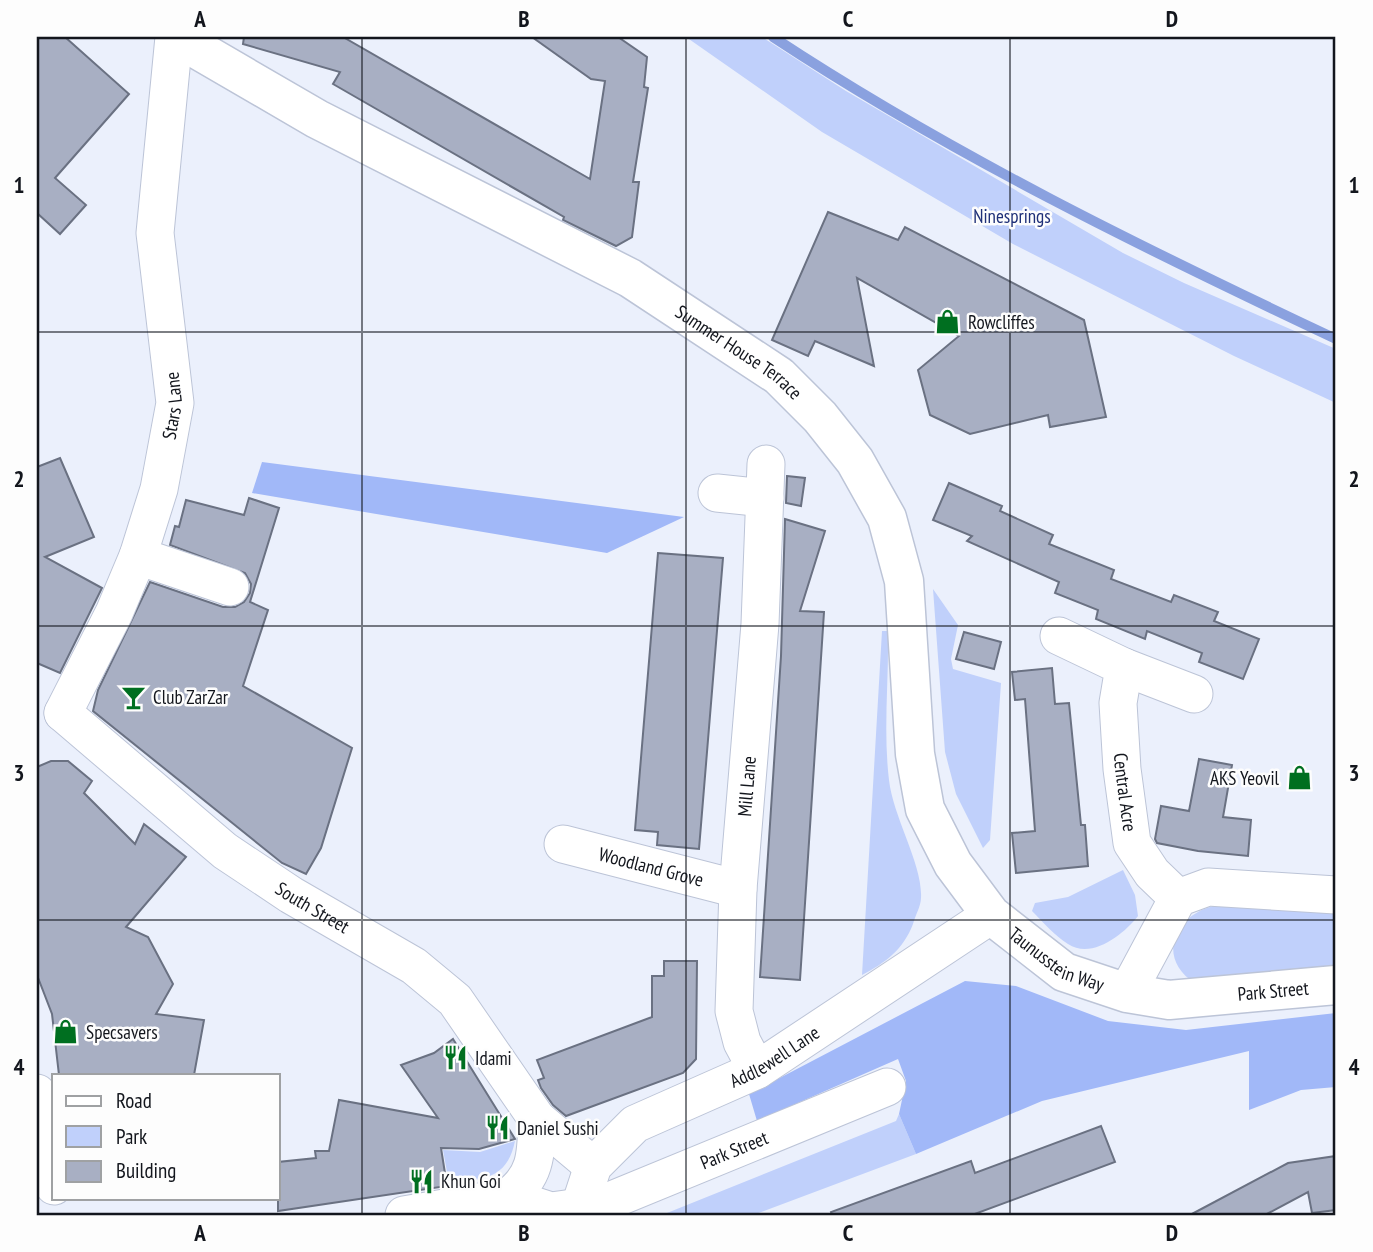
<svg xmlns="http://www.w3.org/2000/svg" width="1373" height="1252" font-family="'PT Sans Narrow',sans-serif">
  <rect width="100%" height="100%" fill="#ebf0fc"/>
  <g fill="#c0d0fb">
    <polygon points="686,37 762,37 846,91 1123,253 1184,283 1336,349 1336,403 1234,356 1013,244 822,132"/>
    <polygon points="933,589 958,625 951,659 953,669 1001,683 990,840 983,848 956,794 945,752"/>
    <path d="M882,631H888C889,681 883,730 889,780C893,817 923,865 921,898C921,906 915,916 913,924C903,950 885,963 862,975Z"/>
    <path d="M1123,870L1135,895L1138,916C1124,934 1092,960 1068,944C1055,936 1043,922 1032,911L1035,903L1068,897Z"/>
    <path d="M1225,903L1336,910V968L1195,983C1164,964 1167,929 1198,912C1206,907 1216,906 1225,903Z"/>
    <polygon points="899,1114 916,1154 753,1215 662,1215 896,1121"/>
    <path d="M515,1141C507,1180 483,1179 449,1183L443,1150L480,1152Z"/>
  </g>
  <g fill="#a1b8f8">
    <polygon points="262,462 684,517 607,553 252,493"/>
    <polygon points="965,981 1016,986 1108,1021 1186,1030 1336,1013 1336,1087 1301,1090 1249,1110 1249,1051 1042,1101 916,1154 899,1114 906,1081 898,1059 757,1121 749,1094"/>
  </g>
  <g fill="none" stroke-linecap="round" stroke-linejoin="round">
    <path stroke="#8aa1df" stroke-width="10" d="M773,37C952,155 1143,248 1336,339"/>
  </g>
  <g fill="#a8afc3" stroke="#6a7182" stroke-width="2">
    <polygon points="37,37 65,37 129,94 55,178 86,205 60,234 37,213"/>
    <polygon points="244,37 343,37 590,179 605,81 591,79 532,37 618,37 647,57 644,87 648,88 633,182 639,182 632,237 616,246 563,220 564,217 333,84 340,72 243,44"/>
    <polygon points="828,212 898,240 905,227 1084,320 1106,417 1050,427 1048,415 970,434 930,415 918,370 959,336 857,278 874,366 815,341 808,356 772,340"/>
    <polygon points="60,458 94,537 45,557 102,588 60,673 37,663 37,467"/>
    <polygon points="787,476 805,478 801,506 786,503"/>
    <polygon points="949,483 1002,506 1000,511 1053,535 1049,544 1114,570 1111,579 1171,602 1174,595 1218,612 1214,621 1259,639 1243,679 1199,662 1202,653 1147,631 1145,639 1096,619 1098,610 1055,593 1059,582 967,541 972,536 933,520"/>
    <polygon points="249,498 279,508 250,602 268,610 243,686 352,748 321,848 306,874 282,863 93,711 98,690 150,582 223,607 235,607 244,602 250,593 251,584 245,573 170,545 175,526 179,527 186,500 244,515"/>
    <polygon points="785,519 825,531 800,611 824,612 800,980 760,977 781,656"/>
    <polygon points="658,553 723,558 699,849 657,845 658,832 635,830"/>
    <polygon points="964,632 1001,642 994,669 956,659"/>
    <polygon points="1052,668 1055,704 1069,703 1081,825 1085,825 1088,866 1016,873 1012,833 1035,831 1025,699 1015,700 1012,672"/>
    <polygon points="1199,759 1232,765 1223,817 1251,820 1248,856 1198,851 1157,843 1155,839 1161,806 1189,811"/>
    <polygon points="51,761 68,761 92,781 84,793 135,844 144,824 186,857 126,927 148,937 173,984 156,1014 204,1020 194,1075 59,1075 52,1014 37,975 37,767"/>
    <polygon points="664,961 697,961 696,1059 683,1073 566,1116 553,1105 541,1088 538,1080 544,1078 537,1060 652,1017 652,976 664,976"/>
    <polygon points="453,1039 515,1139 479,1149 441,1148 447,1186 278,1211 278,1162 316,1158 315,1151 329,1151 339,1100 438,1118 401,1065 434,1053"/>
    <polygon points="1101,1126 1115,1162 972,1215 832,1215 831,1212 971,1161 975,1173"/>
    <polygon points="1336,1156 1336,1210 1312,1213 1308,1192 1265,1215 1190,1215 1288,1163"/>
  </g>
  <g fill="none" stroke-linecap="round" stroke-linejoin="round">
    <defs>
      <g id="street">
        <polyline points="717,493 765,498"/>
        <polyline points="138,556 230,587"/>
        <path id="s1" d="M1059,636L1124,667L1118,703L1122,769L1132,843L1152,873L1178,898"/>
        <polyline points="1124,667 1194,694"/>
        <path id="s2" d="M63,713L225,851L291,895L414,966L455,1000L537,1119L593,1166"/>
        <path id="s3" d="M63,713L114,613L138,556L159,489L175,403L155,233L174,37"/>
        <path id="s4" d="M563,844L738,889"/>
        <polyline points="1127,993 1178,898 1208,887 1336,895"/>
        <path id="s5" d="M757,1070L742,1042L734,1011L738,889L760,624L766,464"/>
        <polyline points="37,1093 54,1186"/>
        <path d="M508,1197C537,1176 536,1153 537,1119"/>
        <path id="s6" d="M404,1215L508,1197L551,1211L602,1204L887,1087"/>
        <path id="s7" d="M577,1215L593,1166L635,1124L757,1070L991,915"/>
      </g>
      <g id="secondary">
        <path id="s8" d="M176,37L317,119L630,278L779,376L820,417L855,461L887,518L904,581L915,754L925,809L953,864L991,915L1064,972L1127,993L1169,1000L1336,985"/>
      </g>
    </defs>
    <use href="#street" stroke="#bcc4d7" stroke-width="39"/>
    <use href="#secondary" stroke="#bcc4d7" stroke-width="41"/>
    <use href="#street" stroke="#fff" stroke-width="37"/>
    <use href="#secondary" stroke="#fff" stroke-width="38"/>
  </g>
  <path fill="none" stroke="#13161d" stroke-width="2" stroke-opacity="0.55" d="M362,37V1215M686,37V1215M1010,37V1215M37,332H1336M37,626H1336M37,920H1336"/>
  <defs>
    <symbol id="shop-bare" viewBox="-9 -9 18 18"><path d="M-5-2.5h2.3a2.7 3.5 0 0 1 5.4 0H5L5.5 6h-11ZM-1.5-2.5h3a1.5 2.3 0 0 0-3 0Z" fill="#006f20" stroke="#fdfdfd" stroke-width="2.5" paint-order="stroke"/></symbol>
    <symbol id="bar-bare" viewBox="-9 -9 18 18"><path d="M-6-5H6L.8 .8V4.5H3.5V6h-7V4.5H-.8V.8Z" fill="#006f20" stroke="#fdfdfd" stroke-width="2.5" paint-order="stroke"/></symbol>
    <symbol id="restaurant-bare" viewBox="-9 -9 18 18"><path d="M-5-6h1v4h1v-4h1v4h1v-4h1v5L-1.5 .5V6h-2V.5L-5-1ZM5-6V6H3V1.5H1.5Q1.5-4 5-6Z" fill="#006f20" stroke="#fdfdfd" stroke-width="2.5" paint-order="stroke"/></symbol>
  </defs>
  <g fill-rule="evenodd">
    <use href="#shop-bare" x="930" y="304" width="35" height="35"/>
    <use href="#bar-bare" x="116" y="680" width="35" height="35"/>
    <use href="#shop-bare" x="1282" y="760" width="35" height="35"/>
    <use href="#shop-bare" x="48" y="1014" width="35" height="35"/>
    <use href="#restaurant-bare" x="438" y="1040" width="35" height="35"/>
    <use href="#restaurant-bare" x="480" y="1110" width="35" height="35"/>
    <use href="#restaurant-bare" x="404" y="1164" width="35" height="35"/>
  </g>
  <g text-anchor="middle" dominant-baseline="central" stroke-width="5" stroke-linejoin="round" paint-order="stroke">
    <g font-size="19" fill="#1f3078" stroke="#fdfdfd">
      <text x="1012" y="216">Ninesprings</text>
    </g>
    <g font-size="19" fill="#13161d" stroke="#fdfdfd" text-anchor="start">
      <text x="968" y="322">Rowcliffes</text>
      <text x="153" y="697">Club ZarZar</text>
      <text x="1279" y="778" text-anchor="end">AKS Yeovil</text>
      <text x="86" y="1032">Specsavers</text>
      <text x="475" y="1058">Idami</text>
      <text x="517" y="1128">Daniel Sushi</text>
      <text x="441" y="1181">Khun Goi</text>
    </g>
    <g font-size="19" fill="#13161d" stroke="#fdfdfd">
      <text stroke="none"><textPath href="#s8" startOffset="646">Summer House Terrace</textPath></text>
      <text stroke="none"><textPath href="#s3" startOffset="329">Stars Lane</textPath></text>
      <text stroke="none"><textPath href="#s5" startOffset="289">Mill Lane</textPath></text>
      <text stroke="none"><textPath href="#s1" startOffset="198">Central Acre</textPath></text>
      <text stroke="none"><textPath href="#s4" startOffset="91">Woodland Grove</textPath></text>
      <text stroke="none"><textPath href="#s2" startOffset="317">South Street</textPath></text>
      <text stroke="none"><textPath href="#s8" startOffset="1372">Taunusstein Way</textPath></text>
      <text stroke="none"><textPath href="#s8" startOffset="1598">Park Street</textPath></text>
      <text stroke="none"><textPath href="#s7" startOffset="266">Addlewell Lane</textPath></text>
      <text stroke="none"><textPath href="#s6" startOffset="345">Park Street</textPath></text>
    </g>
  </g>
  <rect width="1373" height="1252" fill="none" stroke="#fdfdfd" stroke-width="77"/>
  <rect x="52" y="1074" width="228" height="126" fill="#fdfdfd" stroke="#9fa1a3" stroke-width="2"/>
  <rect x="66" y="1096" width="35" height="10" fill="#ffffff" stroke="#9fa1a3" stroke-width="2"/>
  <text x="116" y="1108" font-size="21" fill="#13161d">Road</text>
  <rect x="66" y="1126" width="35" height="21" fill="#c0d0fb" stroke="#9fa1a3" stroke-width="2"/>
  <text x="116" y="1144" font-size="21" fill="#13161d">Park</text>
  <rect x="66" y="1161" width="35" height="21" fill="#a8afc3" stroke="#9fa1a3" stroke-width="2"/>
  <text x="116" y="1178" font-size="21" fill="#13161d">Building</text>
  <rect x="38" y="38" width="1296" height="1176" fill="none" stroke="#13161d" stroke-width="2.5"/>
  <g font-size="23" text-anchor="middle" font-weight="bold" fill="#13161d">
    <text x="200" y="27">A</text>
    <text x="524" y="27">B</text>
    <text x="848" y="27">C</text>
    <text x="1172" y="27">D</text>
    <text x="19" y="193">1</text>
    <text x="1354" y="193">1</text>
    <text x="19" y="487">2</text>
    <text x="1354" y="487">2</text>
    <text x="19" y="781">3</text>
    <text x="1354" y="781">3</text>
    <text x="19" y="1075">4</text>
    <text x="1354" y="1075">4</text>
    <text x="200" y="1241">A</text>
    <text x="524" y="1241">B</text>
    <text x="848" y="1241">C</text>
    <text x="1172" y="1241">D</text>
  </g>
</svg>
